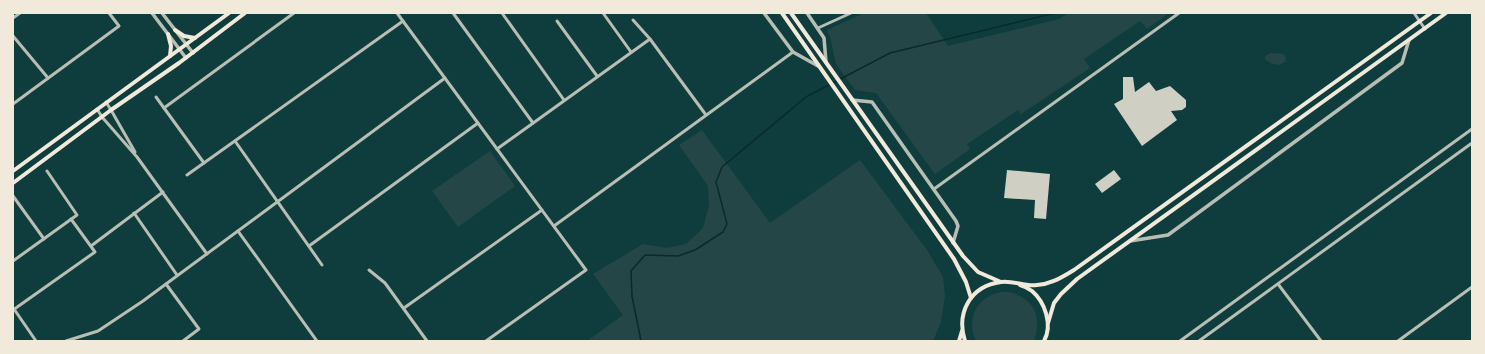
<svg xmlns="http://www.w3.org/2000/svg" width="1485" height="354" font-family="'Archivo Narrow',sans-serif">
  <rect width="100%" height="100%" fill="#0f3d3e"/>
  <g fill="#244646">
    <polygon points="864,13 926,13 948,46 1059,19 1069,13 1169,13 1147,29 1140,21 1084,59 1090,68 1021,114 1018,110 967,144 970,149 935,174 876,93 855,90 836,64 830,37 827,30"/>
    <polygon points="1271,53 1284,54 1286,58 1285,62 1279,65 1270,63 1265,59 1265,56"/>
    <polygon points="702,130 770,223 860,160 927,250 943,277 945,296 941,322 933,341 587,341 623,315 593,274 643,244 667,248 686,244 703,228 709,206 708,186 679,145"/>
    <polygon points="490,151 515,186 458,227 432,191"/>
    <path d="M1010,292C1035,300 1042,316 1034,341H976C967,323 974,301 994,294C998,292 1004,292 1010,292Z"/>
  </g>
  <g fill="none" stroke-linecap="round" stroke-linejoin="round">
    <polyline stroke="#0a2a2b" stroke-width="1.5" points="641,341 632,296 631,271 645,255 678,256 695,250 723,232 727,224 716,182 722,167 806,97 890,53 1055,13"/>
  </g>
  <g fill="#cfcfc3">
    <polygon points="1123,77 1133,77 1135,92 1149,82 1156,91 1170,86 1186,100 1186,107 1182,110 1171,111 1177,120 1142,146 1114,104 1123,99"/>
    <polygon points="1007,170 1050,174 1046,219 1034,218 1035,200 1004,198"/>
    <polygon points="1114,170 1121,179 1102,193 1095,184"/>
  </g>
  <g fill="none" stroke-linecap="round" stroke-linejoin="round">
    <g stroke="#b8beb3" stroke-width="3">
      <polyline points="397,13 586,270 486,341"/>
      <polyline points="453,13 533,123"/>
      <polyline points="502,13 564,100"/>
      <polyline points="603,13 631,52"/>
      <polyline points="1414,13 1425,29"/>
      <polyline points="13,18 20,13"/>
      <polyline points="633,20 650,39 706,115"/>
      <polyline points="557,21 597,76"/>
      <polyline points="818,28 851,13"/>
      <polyline points="13,36 48,78"/>
      <polyline points="156,97 204,163"/>
      <polyline points="106,102 111,110 135,152"/>
      <polyline points="13,104 119,26 109,13"/>
      <polyline points="164,108 294,13"/>
      <polyline points="97,109 102,117 137,157 207,254"/>
      <polyline points="235,141 322,265"/>
      <polyline points="497,149 650,39"/>
      <polyline points="187,175 403,21"/>
      <polyline points="934,189 1179,13"/>
      <polyline points="13,196 44,239"/>
      <polyline points="134,213 177,275"/>
      <polyline points="554,226 793,52"/>
      <polyline points="238,231 317,341"/>
      <polyline points="91,246 163,192"/>
      <polyline points="309,246 478,123"/>
      <polyline points="13,261 77,215 47,171"/>
      <polyline points="369,270 385,283 427,341"/>
      <polyline points="166,284 199,329 183,341"/>
      <polyline points="1278,284 1321,341"/>
      <polyline points="404,308 542,210"/>
      <polyline points="14,309 36,341"/>
      <polyline points="13,310 95,252 71,219"/>
      <polyline points="66,341 98,331 143,301 445,78"/>
      <polyline points="1180,341 1472,129"/>
      <polyline points="1199,341 1472,143"/>
      <polyline points="1398,341 1472,287"/>
    </g>
    <g stroke="#b8beb3" stroke-width="3.5">
      <polyline points="152,13 186,58"/>
      <polyline points="162,13 193,53"/>
      <polyline points="764,13 793,52 818,66"/>
      <polyline points="807,13 824,38 826,62"/>
      <polyline points="852,100 872,102 956,221 958,226 953,243"/>
      <polyline points="1130,241 1168,235 1402,63 1409,40"/>
    </g>
    <g stroke="#f1e9da" stroke-width="4">
      <polyline points="782,13 954,259 966,282 971,298"/>
      <polyline points="791,13 963,256 978,272 1001,282"/>
      <polyline points="175,30 184,36 195,38"/>
      <polyline points="168,34 171,46 170,56"/>
      <polyline points="13,171 229,13"/>
      <polyline points="13,183 111,110 179,63 245,13"/>
      <path d="M1020,285C1024,286 1028,288 1032,291C1045,302 1053,325 1044,341"/>
      <polyline points="1048,323 1054,303 1061,294 1077,279 1446,13"/>
      <polyline points="959,341 962,331"/>
      <path d="M965,341C956,313 970,286 1001,282C1013,280 1025,287 1037,285C1052,284 1062,277 1074,270L1431,13"/>
    </g>
  </g>
  <rect width="1485" height="354" fill="none" stroke="#f1e9da" stroke-width="28"/>
</svg>
